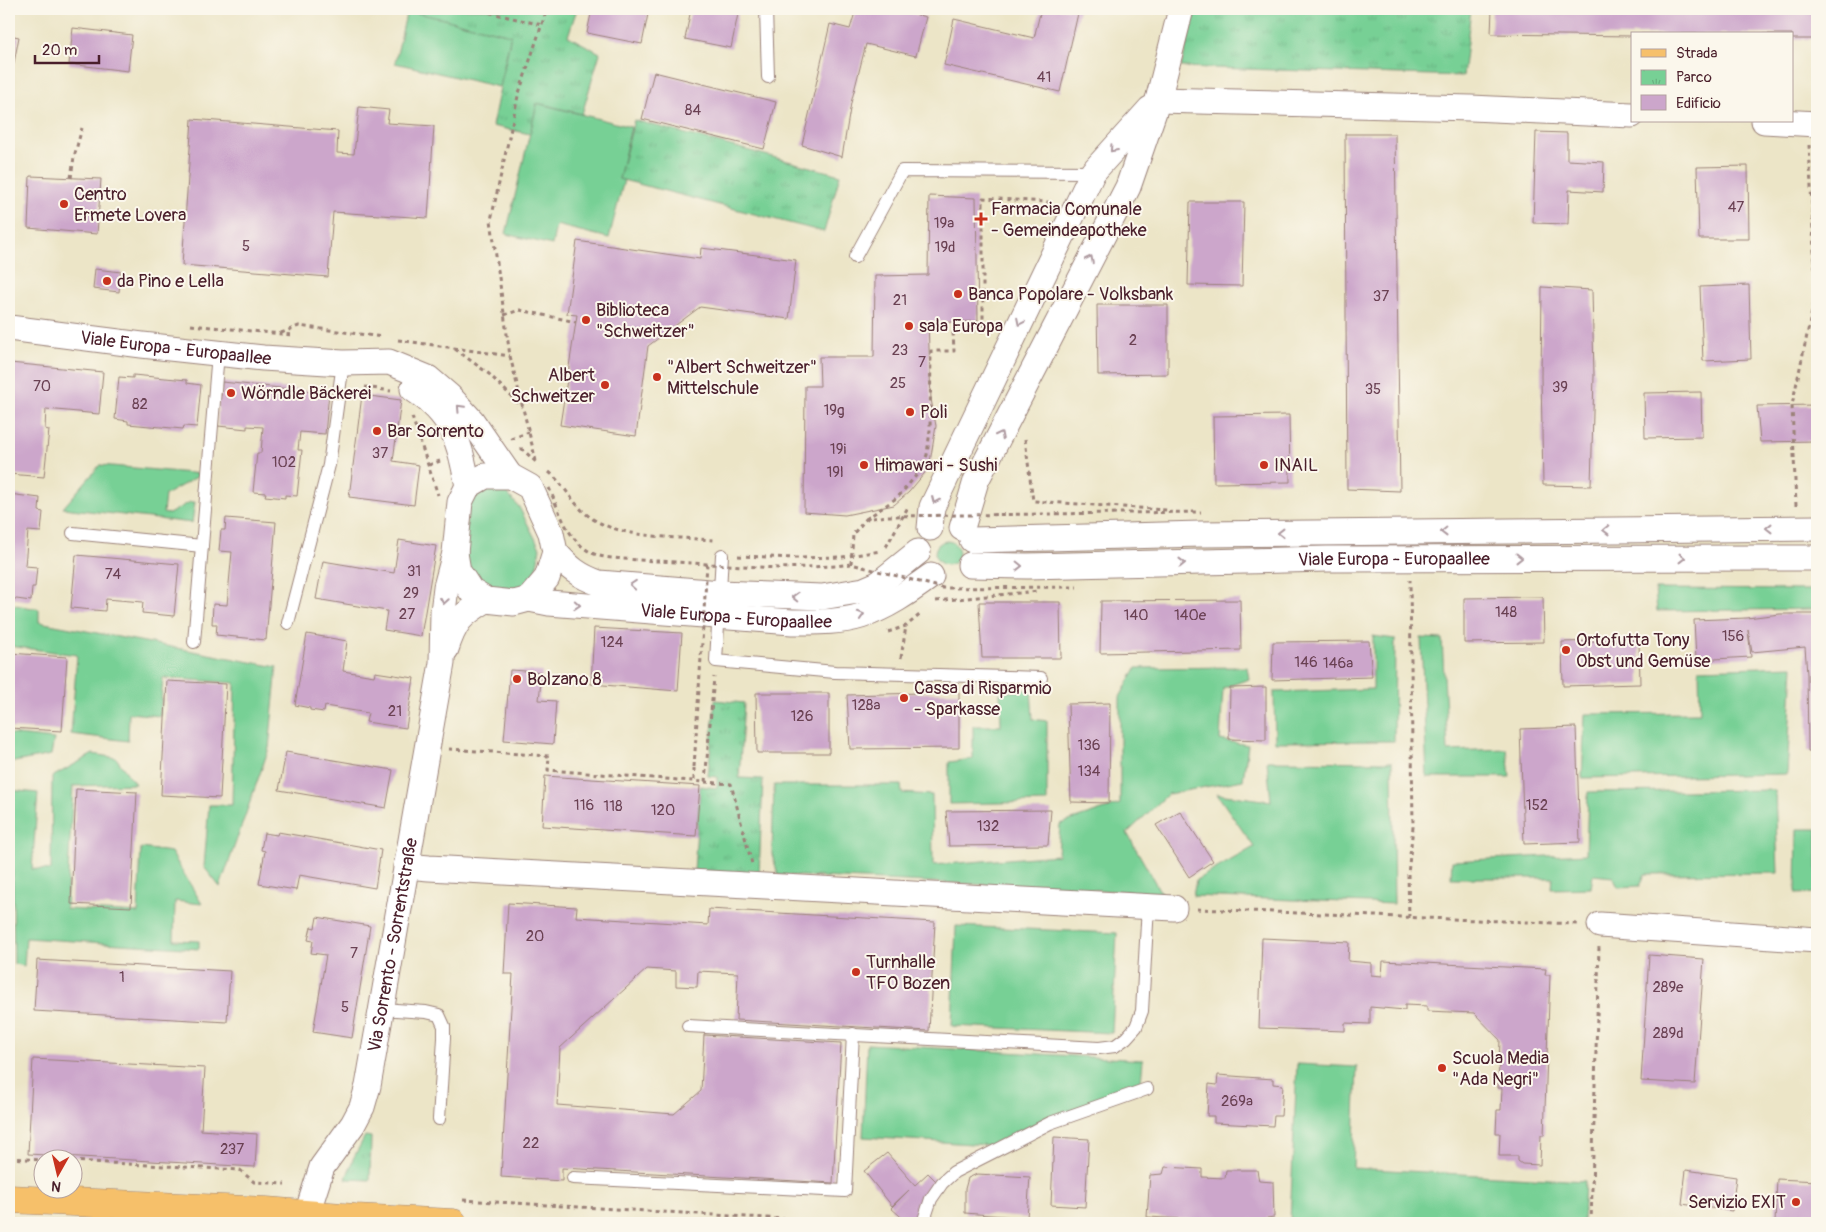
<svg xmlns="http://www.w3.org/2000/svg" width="1826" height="1232" font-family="Pangolin,sans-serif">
  <defs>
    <pattern id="park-tufts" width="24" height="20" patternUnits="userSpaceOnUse" patternTransform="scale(1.25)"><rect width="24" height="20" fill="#77d095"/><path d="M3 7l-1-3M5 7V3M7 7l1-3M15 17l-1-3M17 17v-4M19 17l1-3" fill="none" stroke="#68b281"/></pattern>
  </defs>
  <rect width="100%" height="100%" fill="#fbf7ec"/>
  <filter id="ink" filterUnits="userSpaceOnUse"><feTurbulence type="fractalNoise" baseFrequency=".02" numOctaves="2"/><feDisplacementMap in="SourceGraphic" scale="10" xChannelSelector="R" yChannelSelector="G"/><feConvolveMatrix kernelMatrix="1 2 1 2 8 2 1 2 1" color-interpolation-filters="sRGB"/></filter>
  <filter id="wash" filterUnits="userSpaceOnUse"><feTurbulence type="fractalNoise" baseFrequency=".0096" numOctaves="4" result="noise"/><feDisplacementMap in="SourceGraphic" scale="20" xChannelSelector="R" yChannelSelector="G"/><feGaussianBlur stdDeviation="1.12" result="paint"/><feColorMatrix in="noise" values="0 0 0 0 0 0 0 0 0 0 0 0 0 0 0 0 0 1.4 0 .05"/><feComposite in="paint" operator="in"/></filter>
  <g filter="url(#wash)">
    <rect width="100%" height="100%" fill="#ece5c7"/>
    <g fill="#77d095" stroke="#607860">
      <polygon points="407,10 511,35 499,87 395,63"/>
      <polygon points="537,103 631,127 619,179 624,180 609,238 556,225 552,245 506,234"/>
      <polygon points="100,465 202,474 165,495 163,513 169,514 190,502 195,502 192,523 63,508"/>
      <polygon points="488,487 502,488 519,507 540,548 536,571 521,588 505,591 483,588 463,558 468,507 474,493"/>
      <circle cx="947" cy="553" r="12"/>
      <polygon points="1655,589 1817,590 1817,609 1657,611"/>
      <polygon points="9,604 39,609 39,622 277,667 269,748 220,887 204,867 209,805 232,805 235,683 163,678 160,716 129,713 128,741 71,734 77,655 9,646"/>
      <polygon points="1373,636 1395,639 1394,741 1275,742 1274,692 1373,689"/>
      <polygon points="1421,638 1442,639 1448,751 1507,749 1510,777 1427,777"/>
      <polygon points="1793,666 1787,774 1582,778 1585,714 1700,713 1699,669"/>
      <polygon points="1247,667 1249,679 1223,688 1220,740 1248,745 1243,780 1168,794 1127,833 1161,893 778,875 772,854 774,785 901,785 902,793 932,795 933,865 1058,855 1060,824 1120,804 1120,697 1136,668"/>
      <polygon points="1031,689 1033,719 1047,721 1047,802 949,804 949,762 973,759 973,726 1001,726 1000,693"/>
      <polygon points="9,734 54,739 51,755 9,763"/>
      <polygon points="93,754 116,758 135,784 73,786 66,909 138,913 141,848 171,852 202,904 175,901 174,940 199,941 199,949 26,938 24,966 14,964 12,831 9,831 9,790 38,793 32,869 51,870 52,777"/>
      <polygon points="1267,761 1392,762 1394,904 1193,896 1196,880 1254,847 1217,794 1271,801"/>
      <polygon points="1775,790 1778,873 1645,874 1640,886 1618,887 1613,877 1593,875 1591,888 1552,889 1553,878 1451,878 1452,861 1586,854 1588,792"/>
      <polygon points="1797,829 1817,829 1817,893 1796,894"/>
      <polygon points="956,926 1117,933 1112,1033 952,1026"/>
      <polygon points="867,1044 1143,1060 1141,1083 988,1145 863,1137"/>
      <polygon points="1297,1064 1357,1067 1353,1168 1585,1181 1583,1223 1323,1223 1290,1221"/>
    </g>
    <g fill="url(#park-tufts)" stroke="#607860">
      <polygon points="400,9 577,9 568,36 600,53 582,114 537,103 530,134 492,126 511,35"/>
      <polygon points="1196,9 1471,9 1463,76 1181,67"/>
      <polygon points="634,120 840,175 824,232 619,179"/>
      <polygon points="715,700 744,703 739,778 763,779 759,875 694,871 700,786 717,788 717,777 708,776"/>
      <polygon points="365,1136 371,1137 370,1180 346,1179 353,1159"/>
    </g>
    <g id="blocks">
      <g fill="#cca6cb">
        <polygon points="592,9 649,9 642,44 587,33"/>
        <polygon points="691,9 739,9 731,48 685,39"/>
        <polygon points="856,9 893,9 926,17 916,56 866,44 851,103 842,157 802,145 830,24 850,29"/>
        <polygon points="1041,9 1079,9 1060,92 944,65 954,19 1034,38"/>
        <polygon points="1492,9 1817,9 1817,39 1792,39 1792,34 1632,34 1632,36 1491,34"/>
        <polygon points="73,28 132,35 128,71 69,64"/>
        <polygon points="9,35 19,37 10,83 9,83"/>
        <polygon points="654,72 776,102 764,149 642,119"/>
        <polygon points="359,107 389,110 387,123 434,126 428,218 333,212 328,277 182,265 192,119 338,131 337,153 354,154"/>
        <polygon points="1536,132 1567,133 1567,160 1604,162 1603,192 1569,190 1568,224 1533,223"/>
        <polygon points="1345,134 1395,134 1400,491 1347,489"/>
        <polygon points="1748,166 1749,239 1699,239 1697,167"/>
        <polygon points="30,176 101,179 97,234 28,228"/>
        <polygon points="929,196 976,198 978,321 928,323 931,399 936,426 929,468 909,492 894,505 845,515 804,512 805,386 820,386 819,357 874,357 875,276 928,275"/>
        <polygon points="1190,202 1244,202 1242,286 1188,285"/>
        <polygon points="577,241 700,259 701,248 796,260 789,319 700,307 648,346 636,436 560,425 577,315 567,314"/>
        <polygon points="95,269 121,272 119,292 93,289"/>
        <polygon points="1749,285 1751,359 1703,361 1700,287"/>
        <polygon points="1542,287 1592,290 1594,376 1591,486 1543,485 1541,376"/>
        <polygon points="1097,305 1168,305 1168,374 1098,375"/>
        <polygon points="10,363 103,372 99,414 46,409 45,429 49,430 44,477 9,474"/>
        <polygon points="133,375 187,380 187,383 201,385 197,427 184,426 183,429 128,424 128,421 115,419 119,377 133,378"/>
        <polygon points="222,382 329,393 325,434 300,432 298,450 302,450 297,496 285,495 285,498 265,496 266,493 253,492 257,453 261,453 263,427 247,426 247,429 218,426 218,395 221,396"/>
        <polygon points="1701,392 1702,437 1645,438 1644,393"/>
        <polygon points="362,395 401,400 393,461 419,465 414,505 349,497"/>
        <polygon points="1817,405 1817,441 1760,442 1757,406"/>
        <polygon points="1289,415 1290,482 1214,483 1213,416"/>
        <polygon points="9,494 40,498 39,511 43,512 41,532 28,531 25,566 37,567 35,587 32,587 31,601 9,598"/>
        <polygon points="226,518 276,522 266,640 216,635 217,624 212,624 213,604 227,605 232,552 219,551 221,530 225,530"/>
        <polygon points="399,540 436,546 421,636 384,630 387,611 316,599 323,561 394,573"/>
        <polygon points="76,555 179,564 174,616 142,613 143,602 106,599 105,611 71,608"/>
        <polygon points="1543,597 1544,642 1464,643 1464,598"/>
        <polygon points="1240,600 1241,650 1100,653 1101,601"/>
        <polygon points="979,602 1060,602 1061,658 982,658"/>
        <polygon points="1780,614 1817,614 1817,752 1808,751 1807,674 1805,647 1752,652 1748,630 1751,657 1696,660 1694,620 1747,618"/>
        <polygon points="594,628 682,633 678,691 591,684"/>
        <polygon points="307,634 347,641 343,671 374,676 375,672 414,678 406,728 366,722 368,713 325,706 324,712 310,710 310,708 295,705"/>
        <polygon points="1639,640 1640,684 1563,686 1562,642"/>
        <polygon points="1369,641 1372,677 1272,680 1273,642"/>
        <polygon points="9,653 67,657 62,731 9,728"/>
        <polygon points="510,670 542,672 539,700 556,701 553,744 504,740"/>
        <polygon points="167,681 226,684 220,798 161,795"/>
        <polygon points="1266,687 1266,740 1229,739 1230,688"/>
        <polygon points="959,692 959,748 850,749 847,695"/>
        <polygon points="756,693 829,693 829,753 757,753"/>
        <polygon points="1110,703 1109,803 1071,802 1068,704"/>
        <polygon points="1576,727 1580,842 1524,844 1520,729"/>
        <polygon points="286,752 393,770 386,808 279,790"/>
        <polygon points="545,776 700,786 696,836 542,826"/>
        <polygon points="76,789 137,792 131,907 71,904"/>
        <polygon points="1051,810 1048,845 949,846 946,811"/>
        <polygon points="1180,811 1213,861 1189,877 1156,825"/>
        <polygon points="278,832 381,850 375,888 299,875 296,890 259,884 265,851 261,850 264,833 277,835"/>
        <polygon points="508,903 577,907 576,917 708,925 709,909 935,922 929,1031 736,1020 738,973 698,971 697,987 676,986 676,971 647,969 560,1048 557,1105 674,1114 701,1091 704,1035 841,1043 833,1183 562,1168 562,1181 501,1177 513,974 504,974"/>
        <polygon points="317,917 370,926 352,1038 313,1032 326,955 311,953 313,941 308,940 311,927 315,928"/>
        <polygon points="1262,938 1349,942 1348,961 1371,963 1371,975 1382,976 1383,961 1546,969 1545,975 1550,975 1544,1135 1541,1135 1540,1165 1522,1164 1518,1161 1518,1156 1499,1156 1500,1133 1496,1133 1497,1110 1501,1110 1502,1088 1498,1088 1500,1040 1474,1013 1427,1011 1427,1006 1405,1005 1405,1010 1370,1007 1370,1024 1345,1023 1345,1031 1259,1028"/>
        <polygon points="1649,955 1704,959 1695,1084 1641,1081"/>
        <polygon points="37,960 230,971 227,1022 34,1011"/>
        <polygon points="33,1059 205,1068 201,1130 257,1134 255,1167 28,1154"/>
        <polygon points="1218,1075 1273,1079 1273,1084 1283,1085 1281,1116 1274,1116 1273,1126 1214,1123 1214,1116 1207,1116 1209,1084 1217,1085"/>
        <polygon points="1054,1137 1089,1139 1085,1207 1051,1205"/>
        <polygon points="887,1153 915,1185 928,1173 938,1183 919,1223 907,1222 891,1208 909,1190 892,1206 864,1171"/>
        <polygon points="1165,1167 1202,1169 1202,1177 1225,1178 1226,1170 1257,1170 1259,1181 1273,1182 1274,1217 1267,1218 1266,1223 1147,1217 1150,1175 1163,1174"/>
        <polygon points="1686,1170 1736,1177 1732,1211 1682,1204"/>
        <polygon points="977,1174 1030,1177 1027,1218 965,1213 965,1189 968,1178"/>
        <polygon points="1777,1179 1817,1181 1817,1223 1775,1223"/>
      </g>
    </g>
  </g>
  <g filter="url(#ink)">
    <use href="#blocks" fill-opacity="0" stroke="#9b8279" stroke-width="1"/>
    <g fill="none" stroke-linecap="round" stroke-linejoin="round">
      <defs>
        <g id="service">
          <polyline points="766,9 768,77"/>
          <polyline points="855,257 902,171 1093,172"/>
          <polyline points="73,533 202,546"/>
          <polyline points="722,555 716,661 835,672 1041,678"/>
          <polyline points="288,623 329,465 343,363"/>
          <polyline points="194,642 218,353"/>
          <polyline points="381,1009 426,1012 439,1015 444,1026 444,1038 439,1119"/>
          <polyline points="688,1026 1099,1048 1115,1046 1126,1038 1136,1027 1142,1011 1148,906"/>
          <polyline points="573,1178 845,1191 853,1034"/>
          <polyline points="923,1223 931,1199 942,1183 954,1172 1050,1123 1147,1089"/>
        </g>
        <g id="minor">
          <polyline points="1158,100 1471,108 1632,115"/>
          <polyline points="1764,121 1817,124"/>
          <path id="s1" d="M9,328L142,345L263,358L343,363L389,362L428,378L449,396L472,421L510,476"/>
          <path d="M413,389C454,416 459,441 468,486"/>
          <polyline points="930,528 932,507 1093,172 1150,109"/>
          <polyline points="962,528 976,481 1128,187 1158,100 1181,9"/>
          <polyline points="972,540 1201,534 1817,528"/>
          <path d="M555,552C569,568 579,576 599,583L721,593L822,597L864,590L878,584L918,552"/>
          <polyline points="455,553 458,571 471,591 486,600 514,603 529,599 547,578 555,552 551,533 530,487 510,476 485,476 468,486"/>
          <path id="s2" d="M970,565L1028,566L1327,559L1817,558"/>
          <path id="s3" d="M529,599L549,603L792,622C814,622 839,623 861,616C886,608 909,592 931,576"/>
          <path d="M446,649C455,621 461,615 486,600"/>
          <polyline points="406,866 429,868 1174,908"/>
          <polyline points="1600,925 1817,940"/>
          <path id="s4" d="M304,1223L322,1167L353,1124L362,1107L368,1086L442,663L443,612L446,587L455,553L460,502L468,486"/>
        </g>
        <polyline id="primary" points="9,1199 266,1211 355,1218 453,1223"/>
      </defs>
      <use href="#service" stroke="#9b8279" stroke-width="14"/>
      <use href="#minor" stroke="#9b8279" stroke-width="27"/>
      <use href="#primary" stroke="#9b8279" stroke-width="29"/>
      <g stroke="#9b8279" stroke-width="3" stroke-dasharray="4 4" stroke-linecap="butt">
        <polyline points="474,9 542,25"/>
        <polyline points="71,178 74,157 82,128"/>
        <polyline points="504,315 520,310 576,322"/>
        <polyline points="191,325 292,335"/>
        <polyline points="281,333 299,326 382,337"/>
        <polyline points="398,340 510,356"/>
        <polyline points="455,349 489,374 522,407"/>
        <polyline points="365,387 391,391"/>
        <polyline points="412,417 438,495"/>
        <polyline points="511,439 529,432"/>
        <polyline points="1025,439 1033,501 1167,510"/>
        <polyline points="521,448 536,462"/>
        <polyline points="536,461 510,356 491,220 518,96 547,9"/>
        <polyline points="429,465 440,461"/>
        <path d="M549,472C565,485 573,505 590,517C620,539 678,537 714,540"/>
        <polyline points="1796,506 1792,405 1816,293 1809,145"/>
        <polyline points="866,519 898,497 919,472 927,455 930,430 931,351 954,351 953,331 983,331 983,198 1047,202 1052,204"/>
        <polyline points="886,547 908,507"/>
        <polyline points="738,556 797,558 842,557 881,551"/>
        <polyline points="936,601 1039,591"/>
        <polyline points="888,632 906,626 922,613"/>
        <polyline points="901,658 906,626"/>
        <polyline points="449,749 549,756 548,770 705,782 714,677"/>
        <polyline points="694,780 694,767"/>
        <polyline points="705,782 731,784 752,864"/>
        <polyline points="1197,909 1578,924"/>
        <polyline points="1409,918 1408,874 1413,827 1410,580"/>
        <polyline points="10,1158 43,1160"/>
        <polyline points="72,1161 240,1170 254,1182 285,1184"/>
        <polyline points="463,1200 849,1223"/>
        <polyline points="1591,1223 1599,947"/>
      </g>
      <use href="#service" stroke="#fff" stroke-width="12"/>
      <use href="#minor" stroke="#fff" stroke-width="25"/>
      <use href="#primary" stroke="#f6c06b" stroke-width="28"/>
      <g stroke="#9b8279" stroke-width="3" stroke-dasharray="4 4" stroke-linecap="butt">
        <path d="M549,488C561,514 569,547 600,556C607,558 616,558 623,559L778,568L836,566L851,564L943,588L1077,587"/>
        <polyline points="851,564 853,534 866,519 887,516 1201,512"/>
        <polyline points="694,767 707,564"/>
      </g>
    </g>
    <defs><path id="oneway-chevron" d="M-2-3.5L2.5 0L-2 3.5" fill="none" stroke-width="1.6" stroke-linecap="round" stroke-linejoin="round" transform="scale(1.25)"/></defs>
    <g stroke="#ae9aa0">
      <use href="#oneway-chevron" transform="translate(1113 149) rotate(132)"/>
      <use href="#oneway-chevron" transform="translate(1090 259) rotate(-63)"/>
      <use href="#oneway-chevron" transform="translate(1020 322) rotate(116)"/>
      <use href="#oneway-chevron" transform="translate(460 408) rotate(-133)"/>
      <use href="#oneway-chevron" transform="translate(1000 435) rotate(-63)"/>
      <use href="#oneway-chevron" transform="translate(935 500) rotate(114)"/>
      <use href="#oneway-chevron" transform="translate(1769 528) rotate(180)"/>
      <use href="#oneway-chevron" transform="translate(1606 530) rotate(179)"/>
      <use href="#oneway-chevron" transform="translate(1444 532) rotate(179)"/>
      <use href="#oneway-chevron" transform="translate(1281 533) rotate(180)"/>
      <use href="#oneway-chevron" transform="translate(1519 558)"/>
      <use href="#oneway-chevron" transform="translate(1682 558)"/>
      <use href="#oneway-chevron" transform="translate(1182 563) rotate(-1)"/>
      <use href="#oneway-chevron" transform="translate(1019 566) rotate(1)"/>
      <use href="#oneway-chevron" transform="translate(633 585) rotate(-175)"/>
      <use href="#oneway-chevron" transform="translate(795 597) rotate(-178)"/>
      <use href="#oneway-chevron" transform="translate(444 601) rotate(99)"/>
      <use href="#oneway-chevron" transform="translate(577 605) rotate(4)"/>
      <use href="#oneway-chevron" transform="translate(861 615) rotate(-17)"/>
    </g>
  </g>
  <g fill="#c8321e" stroke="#fbf7ec" stroke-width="2">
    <circle cx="64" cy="204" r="5"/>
    <path d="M978.5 211.5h5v5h5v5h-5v5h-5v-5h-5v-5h5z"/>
    <circle cx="107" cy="281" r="5"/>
    <circle cx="958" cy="294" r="5"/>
    <circle cx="586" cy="320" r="5"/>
    <circle cx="909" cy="326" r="5"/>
    <circle cx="657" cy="377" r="5"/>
    <circle cx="605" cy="385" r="5"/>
    <circle cx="231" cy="393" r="5"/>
    <circle cx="910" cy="412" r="5"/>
    <circle cx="377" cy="431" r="5"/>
    <circle cx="864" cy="465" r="5"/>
    <circle cx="1264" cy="465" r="5"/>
    <circle cx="1566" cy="650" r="5"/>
    <circle cx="517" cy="679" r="5"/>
    <circle cx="904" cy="698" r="5"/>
    <circle cx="856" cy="972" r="5"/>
    <circle cx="1442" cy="1068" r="5"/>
    <circle cx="1796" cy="1202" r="5"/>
  </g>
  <g text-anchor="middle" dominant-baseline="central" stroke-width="4" stroke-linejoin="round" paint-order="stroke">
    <g font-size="15" fill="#6a4153">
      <text x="1044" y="77">41</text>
      <text x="693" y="110">84</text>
      <text x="1736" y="207">47</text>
      <text x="944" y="223">19a</text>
      <text x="246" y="246">5</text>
      <text x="945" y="247">19d</text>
      <text x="1381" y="296">37</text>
      <text x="900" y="300">21</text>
      <text x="1133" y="340">2</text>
      <text x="900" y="350">23</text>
      <text x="922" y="362">7</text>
      <text x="898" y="383">25</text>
      <text x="42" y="386">70</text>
      <text x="1560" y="387">39</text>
      <text x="1373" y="389">35</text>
      <text x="140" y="404">82</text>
      <text x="834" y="410">19g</text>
      <text x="838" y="449">19i</text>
      <text x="380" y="453">37</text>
      <text x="284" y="462">102</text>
      <text x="835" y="472">19l</text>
      <text x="414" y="571">31</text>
      <text x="113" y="574">74</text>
      <text x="411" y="593">29</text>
      <text x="1506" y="612">148</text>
      <text x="407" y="614">27</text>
      <text x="1136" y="615">140</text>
      <text x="1190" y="615">140e</text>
      <text x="1733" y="636">156</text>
      <text x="612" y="642">124</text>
      <text x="1306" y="662">146</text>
      <text x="1338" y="663">146a</text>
      <text x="866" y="705">128a</text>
      <text x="395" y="711">21</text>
      <text x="802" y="716">126</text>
      <text x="1089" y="745">136</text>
      <text x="1089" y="771">134</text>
      <text x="584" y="805">116</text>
      <text x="1537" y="805">152</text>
      <text x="613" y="806">118</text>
      <text x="663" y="810">120</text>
      <text x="988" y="826">132</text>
      <text x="535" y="936">20</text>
      <text x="354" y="953">7</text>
      <text x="122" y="977">1</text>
      <text x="1668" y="987">289e</text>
      <text x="345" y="1007">5</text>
      <text x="1668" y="1033">289d</text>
      <text x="1237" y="1101">269a</text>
      <text x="531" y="1143">22</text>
      <text x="232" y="1149">237</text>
    </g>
    <g font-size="18" fill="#4a1f2b" stroke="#fbf7ec" text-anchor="start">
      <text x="74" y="194">Centro<tspan x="74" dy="21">Ermete Lovera</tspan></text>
      <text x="991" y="209">Farmacia Comunale<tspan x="991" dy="21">- Gemeindeapotheke</tspan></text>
      <text x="117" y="281">da Pino e Lella</text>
      <text x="968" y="294">Banca Popolare - Volksbank</text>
      <text x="596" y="310">Biblioteca<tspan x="596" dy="21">"Schweitzer"</tspan></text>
      <text x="919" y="326">sala Europa</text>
      <text x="667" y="367">"Albert Schweitzer"<tspan x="667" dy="21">Mittelschule</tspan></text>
      <text x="595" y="375" text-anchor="end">Albert<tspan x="595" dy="21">Schweitzer</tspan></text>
      <text x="241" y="393">Wörndle Bäckerei</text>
      <text x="920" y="412">Poli</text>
      <text x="387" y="431">Bar Sorrento</text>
      <text x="874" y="465">Himawari - Sushi</text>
      <text x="1274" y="465">INAIL</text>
      <text x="1576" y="640">Ortofutta Tony<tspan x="1576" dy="21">Obst und Gemüse</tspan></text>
      <text x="527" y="679">Bolzano 8</text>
      <text x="914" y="688">Cassa di Risparmio<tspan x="914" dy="21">- Sparkasse</tspan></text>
      <text x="866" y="962">Turnhalle<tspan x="866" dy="21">TFO Bozen</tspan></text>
      <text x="1452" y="1058">Scuola Media<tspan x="1452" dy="21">"Ada Negri"</tspan></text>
      <text x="1786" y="1202" text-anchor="end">Servizio EXIT</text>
    </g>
    <g font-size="18" fill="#4a1f2b" stroke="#fbf7ec">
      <text stroke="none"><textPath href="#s1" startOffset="168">Viale Europa - Europaallee</textPath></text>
      <text stroke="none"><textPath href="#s2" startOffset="424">Viale Europa - Europaallee</textPath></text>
      <text stroke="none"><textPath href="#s3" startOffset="208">Viale Europa - Europaallee</textPath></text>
      <text stroke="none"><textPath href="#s4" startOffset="296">Via Sorrento - Sorrentstraße</textPath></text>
    </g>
  </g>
  <rect width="1826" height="1232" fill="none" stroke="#fbf7ec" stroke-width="30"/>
  <rect x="1631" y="32" width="162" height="90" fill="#fbf7ec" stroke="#b4a19f"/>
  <rect x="1641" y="49" width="25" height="8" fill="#f6c06b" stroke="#b4a19f"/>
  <text x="1676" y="58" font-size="15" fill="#4a1f2b">Strada</text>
  <rect x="1641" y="70" width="25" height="15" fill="url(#park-tufts)" stroke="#b4a19f"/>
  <text x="1676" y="82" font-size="15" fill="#4a1f2b">Parco</text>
  <rect x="1641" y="95" width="25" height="15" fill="#cca6cb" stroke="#b4a19f"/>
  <text x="1676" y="108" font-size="15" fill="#4a1f2b">Edificio</text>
  <g transform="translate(58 1174) rotate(188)"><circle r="24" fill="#fbf7ec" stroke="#b4a19f"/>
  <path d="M0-4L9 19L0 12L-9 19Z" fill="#c8321e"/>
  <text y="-8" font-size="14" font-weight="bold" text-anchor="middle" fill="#4a1f2b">N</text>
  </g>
  <path d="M35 55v8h64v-8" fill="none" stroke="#4a1f2b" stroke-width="2.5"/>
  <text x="42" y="55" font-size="15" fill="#4a1f2b" stroke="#fbf7ec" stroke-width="4" paint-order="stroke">20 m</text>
</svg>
